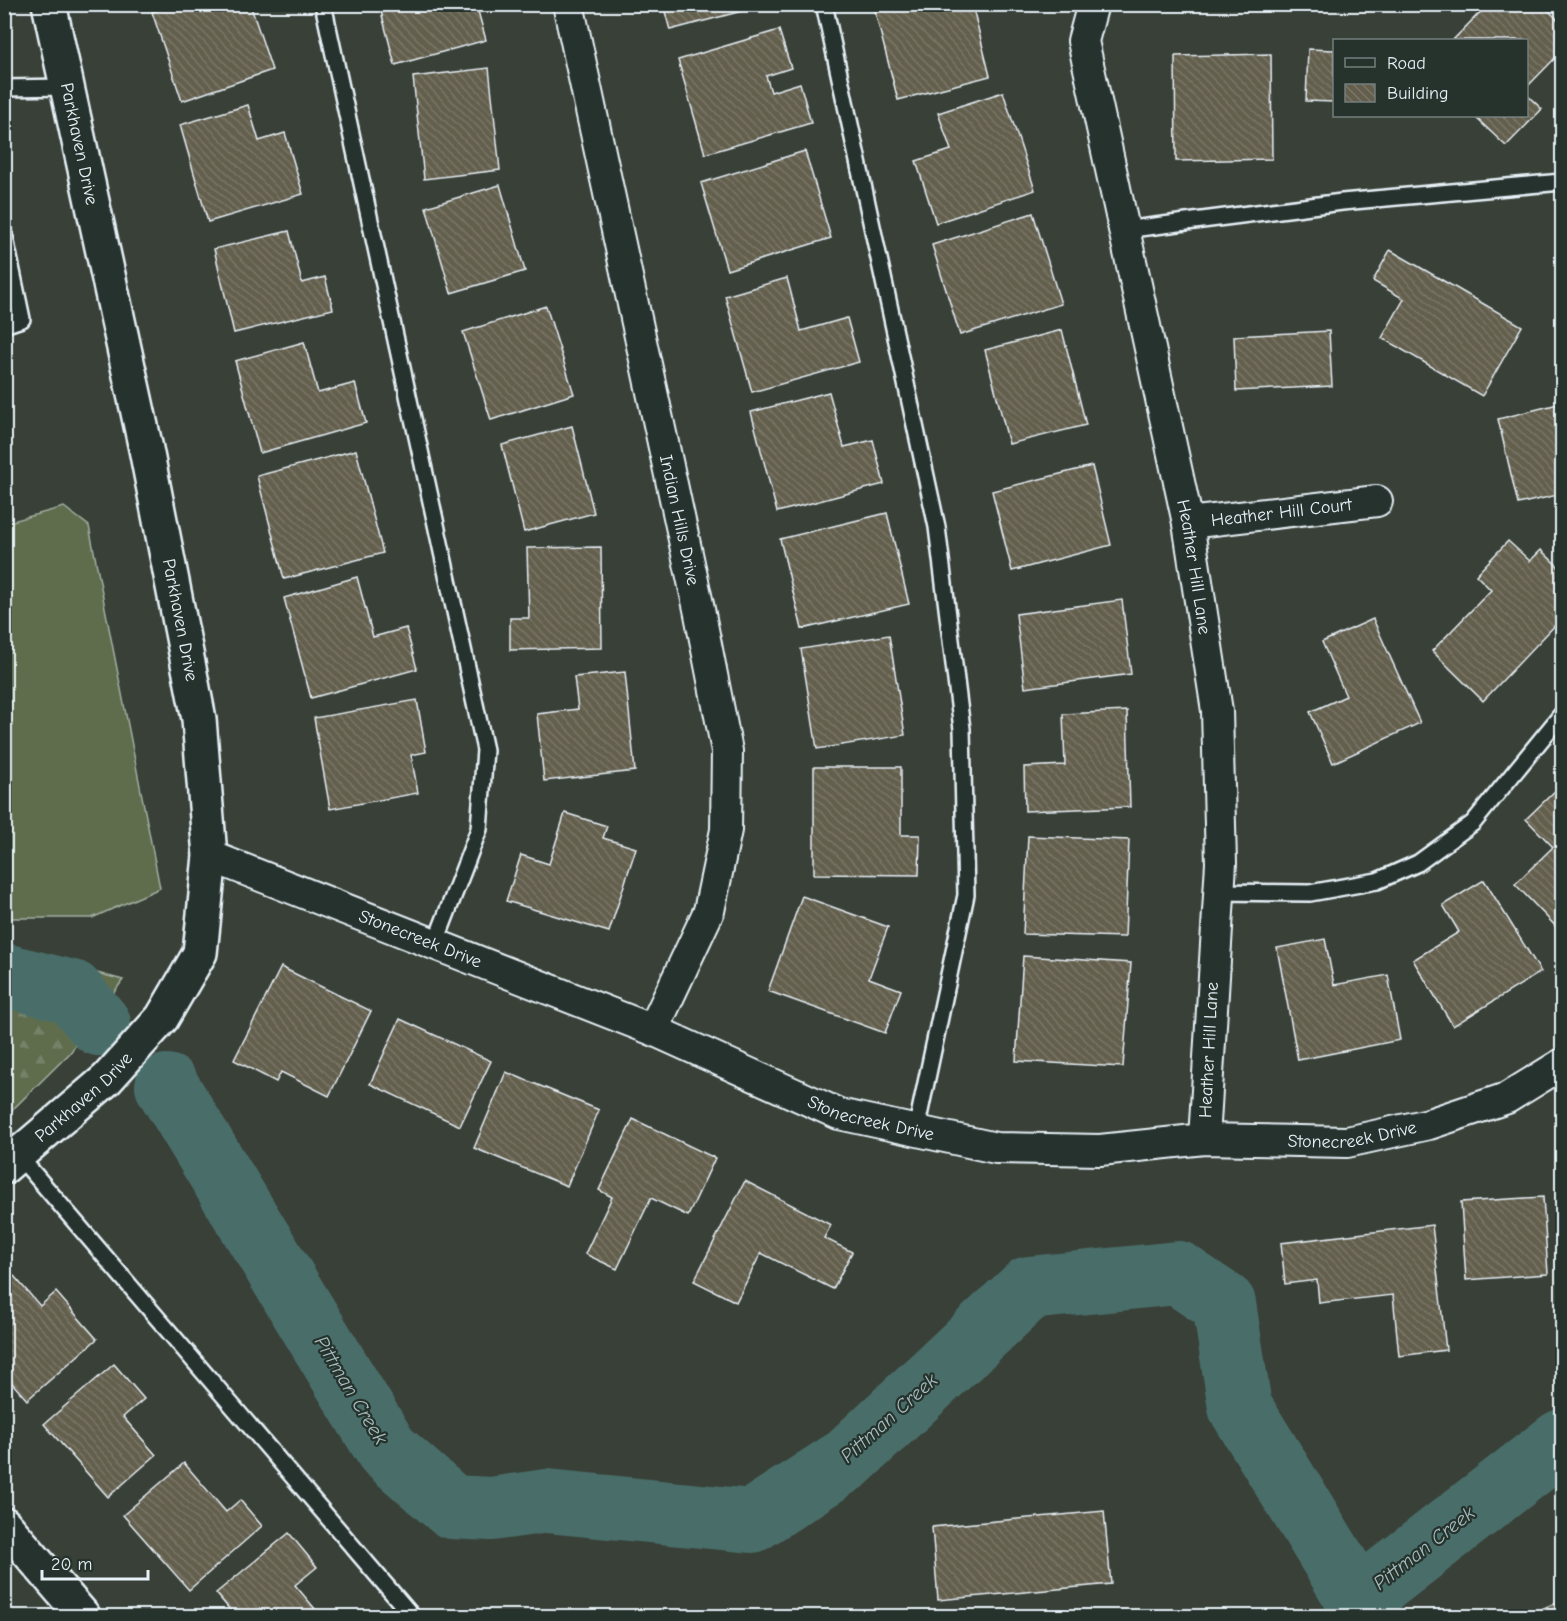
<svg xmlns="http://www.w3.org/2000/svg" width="1567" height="1621" font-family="'Comic Neue',sans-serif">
  <defs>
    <pattern id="forest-firs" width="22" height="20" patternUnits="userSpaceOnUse" patternTransform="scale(1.5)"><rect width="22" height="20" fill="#5f6d4e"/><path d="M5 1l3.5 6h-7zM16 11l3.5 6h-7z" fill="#768268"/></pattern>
    <pattern id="building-back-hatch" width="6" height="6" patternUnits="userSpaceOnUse" patternTransform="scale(1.5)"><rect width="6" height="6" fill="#645e4d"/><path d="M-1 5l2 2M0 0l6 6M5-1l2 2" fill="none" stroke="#7a7667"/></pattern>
  </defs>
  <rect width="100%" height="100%" fill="#394037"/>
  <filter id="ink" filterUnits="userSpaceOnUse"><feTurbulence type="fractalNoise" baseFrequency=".0167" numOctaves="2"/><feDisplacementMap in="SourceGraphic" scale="12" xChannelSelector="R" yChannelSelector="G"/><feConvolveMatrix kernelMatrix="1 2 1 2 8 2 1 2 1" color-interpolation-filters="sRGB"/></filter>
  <g filter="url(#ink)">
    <polygon fill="url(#forest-firs)" stroke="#a4afa3" stroke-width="1.5" points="4,948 123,980 70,1053 8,1114 4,1112"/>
    <polygon fill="#5f6d4e" stroke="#a4afa3" stroke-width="1.5" points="64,507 89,526 160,888 92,918 5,918 5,523"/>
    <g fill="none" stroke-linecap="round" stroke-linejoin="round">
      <polyline stroke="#89a2a3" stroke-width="10" points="1343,1616 1358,1600"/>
      <g stroke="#496e6b" stroke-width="64">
        <polyline points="4,975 72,992 99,1024"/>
        <polyline points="167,1086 387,1450 452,1507 491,1509 547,1501 752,1521 846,1460 1029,1288 1178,1273 1224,1304 1240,1407 1358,1600 1562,1441"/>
      </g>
    </g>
    <g fill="url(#building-back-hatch)" stroke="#e8f1f8" stroke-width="1.5">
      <polygon points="173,4 250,4 272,70 182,101 152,12"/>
      <polygon points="379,4 476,4 486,40 395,65"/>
      <polygon points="663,4 744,4 746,10 670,30"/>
      <polygon points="873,4 972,4 990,76 898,100"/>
      <polygon points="1488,4 1542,4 1562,24 1562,51 1526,88 1526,40 1453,40"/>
      <polygon points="779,30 791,68 766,76 771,92 800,83 811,123 705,154 678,60"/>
      <polygon points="1308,49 1334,50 1334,102 1306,101"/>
      <polygon points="1271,54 1272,159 1176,161 1175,56"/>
      <polygon points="489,68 500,170 424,179 413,77"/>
      <polygon points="1003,92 1035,190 936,223 916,161 951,150 938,113"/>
      <polygon points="1526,94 1542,109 1506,146 1474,116 1526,116"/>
      <polygon points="248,105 259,141 285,133 303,194 208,222 180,125"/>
      <polygon points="805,151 831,238 727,270 701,183"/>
      <polygon points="500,185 525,271 451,293 426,207"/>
      <polygon points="1033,213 1061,304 960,335 932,245"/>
      <polygon points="289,231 302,283 325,277 333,309 234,333 214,249"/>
      <polygon points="1390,250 1522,326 1482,396 1382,338 1404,299 1373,281"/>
      <polygon points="787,278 801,331 847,318 859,362 752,392 725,296"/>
      <polygon points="546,306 574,394 491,420 463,332"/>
      <polygon points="1062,330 1086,425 1009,444 985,350"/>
      <polygon points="1329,331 1332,386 1236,391 1234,336"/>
      <polygon points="304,342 318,393 355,383 366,423 260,453 235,361"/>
      <polygon points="829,392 844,447 873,440 884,484 777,512 751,412"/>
      <polygon points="1562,403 1562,494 1518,504 1498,419"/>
      <polygon points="572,426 594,513 524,532 502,445"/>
      <polygon points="356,450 383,553 284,579 257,476"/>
      <polygon points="1092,466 1111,545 1012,571 992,491"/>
      <polygon points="887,513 909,604 802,629 780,539"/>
      <polygon points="1508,541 1530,561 1541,550 1562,570 1562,618 1483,701 1432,651 1491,590 1476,575"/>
      <polygon points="601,547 602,648 510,650 510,618 529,618 527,548"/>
      <polygon points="357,577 373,637 406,628 417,669 311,698 284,598"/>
      <polygon points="1122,600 1131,674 1025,688 1016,614"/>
      <polygon points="1373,619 1420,723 1333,763 1310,712 1346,696 1322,642"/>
      <polygon points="889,635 905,735 817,749 801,649"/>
      <polygon points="625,672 635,771 544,781 537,714 578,709 574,677"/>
      <polygon points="417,700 426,752 411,755 418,793 330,809 314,718"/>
      <polygon points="1127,711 1130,807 1025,811 1024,767 1065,765 1063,714"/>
      <polygon points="814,767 901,767 901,835 920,835 919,875 814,874"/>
      <polygon points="1559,787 1562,790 1562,933 1515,884 1553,847 1526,819"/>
      <polygon points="565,813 607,826 603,838 636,848 609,932 506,901 521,855 549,864"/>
      <polygon points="1028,836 1129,840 1125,937 1023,934"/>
      <polygon points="1484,880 1541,972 1453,1026 1413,960 1459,932 1443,905"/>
      <polygon points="802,896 888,927 869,978 901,990 885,1033 768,991"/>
      <polygon points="1325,939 1334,985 1388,975 1400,1040 1298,1060 1277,948"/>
      <polygon points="1023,956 1131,963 1123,1067 1016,1061"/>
      <polygon points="281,967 371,1011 329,1096 281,1072 276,1082 234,1060"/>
      <polygon points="400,1019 491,1061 460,1126 370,1084"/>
      <polygon points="506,1072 599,1110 567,1186 474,1148"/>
      <polygon points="633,1119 715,1158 688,1216 651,1198 617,1269 585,1254 612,1197 599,1190"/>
      <polygon points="745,1181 831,1225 824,1238 852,1252 833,1289 761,1253 736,1302 694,1281"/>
      <polygon points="1543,1197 1548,1274 1466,1280 1461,1202"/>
      <polygon points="1432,1225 1446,1350 1399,1356 1393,1295 1319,1303 1317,1280 1285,1284 1281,1243"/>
      <polygon points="7,1268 40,1306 56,1292 97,1339 27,1400 4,1374 4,1270"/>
      <polygon points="114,1364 144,1399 123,1417 156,1455 108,1497 44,1424"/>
      <polygon points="184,1463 226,1512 240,1500 262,1526 189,1590 123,1515"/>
      <polygon points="1104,1511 1111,1584 938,1600 932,1527"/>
      <polygon points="289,1533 317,1567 295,1585 321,1616 235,1616 216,1593"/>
      <polygon points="1562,1600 1562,1616 1526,1616"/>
    </g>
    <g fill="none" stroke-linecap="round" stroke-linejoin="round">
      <defs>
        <g id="lane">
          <polyline points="323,4 485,750 479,829 435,944"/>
          <polyline points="824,4 937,527 962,729 966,895 916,1130"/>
          <polyline points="4,88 67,87"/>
          <polyline points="1124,230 1342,202 1562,182"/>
          <polyline points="4,233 22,319 4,325"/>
          <polyline points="1219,892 1310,893 1377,881 1418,863 1473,823 1562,714"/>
          <polyline points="18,1155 412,1616"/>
        </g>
        <g id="street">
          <path id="s1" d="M568,4L699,609L727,751L726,830L709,911L653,1030"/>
          <path id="s2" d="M1093,4L1083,41L1188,523L1217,711L1221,863L1204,1139"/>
          <path id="s3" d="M1188,523L1377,501"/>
          <path id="s4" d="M210,856L653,1030L839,1114L996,1148L1100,1150L1204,1139L1347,1142L1429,1124L1507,1098L1562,1064"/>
        </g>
        <g id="secondary">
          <path id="s5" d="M4,1167L107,1079L162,1018L200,953L210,856L199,719L146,449L49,4"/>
          <polyline points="4,1524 83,1616"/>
        </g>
      </defs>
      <use href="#lane" stroke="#e8f1f8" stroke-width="20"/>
      <use href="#street" stroke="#e8f1f8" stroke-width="34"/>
      <use href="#secondary" stroke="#e8f1f8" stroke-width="38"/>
      <use href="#lane" stroke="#26332d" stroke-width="15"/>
      <use href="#street" stroke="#26332d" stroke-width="30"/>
      <use href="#secondary" stroke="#26332d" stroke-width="33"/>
    </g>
  </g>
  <g text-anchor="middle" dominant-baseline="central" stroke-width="4.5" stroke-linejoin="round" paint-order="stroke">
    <g font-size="18" fill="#e8f1f8" stroke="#26332d">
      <text transform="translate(79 144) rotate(78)">Parkhaven Drive</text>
      <text stroke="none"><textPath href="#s3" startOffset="94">Heather Hill Court</textPath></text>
      <text stroke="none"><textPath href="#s1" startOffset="528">Indian Hills Drive</textPath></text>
      <text stroke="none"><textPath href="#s2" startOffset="576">Heather Hill Lane</textPath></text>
      <text transform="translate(180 620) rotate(79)">Parkhaven Drive</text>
      <text stroke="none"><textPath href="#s4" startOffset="226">Stonecreek Drive</textPath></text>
      <text transform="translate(1209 1050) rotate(-87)">Heather Hill Lane</text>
      <text stroke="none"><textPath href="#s5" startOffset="106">Parkhaven Drive</textPath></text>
      <text stroke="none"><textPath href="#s4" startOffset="712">Stonecreek Drive</textPath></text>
      <text stroke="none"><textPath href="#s4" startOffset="1198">Stonecreek Drive</textPath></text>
    </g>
    <g font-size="20" font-style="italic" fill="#a8bdc0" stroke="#26332d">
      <text transform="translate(351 1390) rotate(59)">Pittman Creek</text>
      <text transform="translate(889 1418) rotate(-42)">Pittman Creek</text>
      <text transform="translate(1424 1548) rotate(-38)">Pittman Creek</text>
    </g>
  </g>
  <rect width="1567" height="1621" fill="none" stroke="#26332d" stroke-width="24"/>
  <rect x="12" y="12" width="1543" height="1597" fill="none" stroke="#e8f1f8" stroke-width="2" filter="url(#ink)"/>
  <rect x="1333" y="39" width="195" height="78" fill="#26332d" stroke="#747f7e" stroke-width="1.5"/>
  <rect x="1345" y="58" width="30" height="9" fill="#26332d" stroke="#747f7e" stroke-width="1.5"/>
  <text x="1387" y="69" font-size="18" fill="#e8f1f8">Road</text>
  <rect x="1345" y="84" width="30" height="18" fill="url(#building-back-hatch)" stroke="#747f7e" stroke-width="1.5"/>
  <text x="1387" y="99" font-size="18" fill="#e8f1f8">Building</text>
  <path d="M42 1570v9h106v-9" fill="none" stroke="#e8f1f8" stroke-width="3"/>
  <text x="51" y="1570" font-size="18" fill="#e8f1f8" stroke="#26332d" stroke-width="4.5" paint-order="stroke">20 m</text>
</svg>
